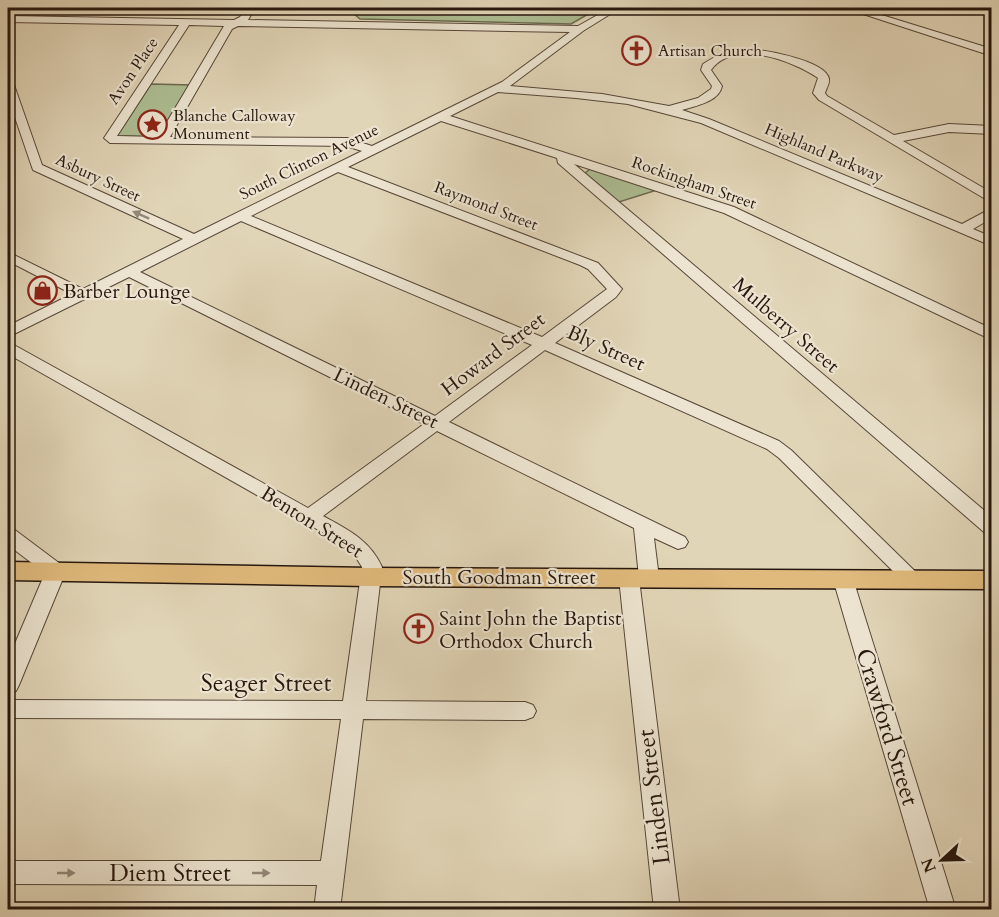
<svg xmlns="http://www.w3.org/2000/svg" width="999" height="917" font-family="Cardo,serif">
  <rect width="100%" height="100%" fill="#e1d5b7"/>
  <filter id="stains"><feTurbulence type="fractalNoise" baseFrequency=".00333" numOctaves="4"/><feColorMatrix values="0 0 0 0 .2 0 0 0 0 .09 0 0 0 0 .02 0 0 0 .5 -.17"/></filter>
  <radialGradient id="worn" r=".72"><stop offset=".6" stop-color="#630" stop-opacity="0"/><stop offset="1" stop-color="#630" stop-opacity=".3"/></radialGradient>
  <g fill="#adbe93" stroke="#6a6a50" stroke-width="1.5">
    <polygon points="347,8 599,8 571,24 360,19"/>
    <polygon points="151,84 191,85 160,137 117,136"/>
    <polygon points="590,169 594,170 657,190 619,202 585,173"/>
  </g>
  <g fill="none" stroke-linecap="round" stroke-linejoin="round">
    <defs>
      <g id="minor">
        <path d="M246,8H255L248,20L578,26L610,8H620L583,31L510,86L602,94L669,106L698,98L711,89L712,86L701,70L703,64C714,57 725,51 738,49C755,47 827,60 829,79C830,83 826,89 825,93L827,96L894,135L949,124L992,126V134L949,132L903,141L992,193V203L819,100L813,93L818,78C793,61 734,38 711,70L722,86C719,102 695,106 682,110L709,119L962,224L992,208V218L973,229L992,237V246L701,123L628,104L576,98L498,92L450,116L734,207L992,329V340L724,213L574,164L992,517V534L985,533L558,163L557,158L441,121L348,167L598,263L622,289L616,297L555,343L779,441L791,450L924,580L921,585L914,587L907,585L779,458L767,449L545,350L449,422L685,537L688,542L685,547L678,549L654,538L659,578L656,583L649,585L642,583L639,579L680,910H654L619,578L622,573L629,571L636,573L639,577L634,528L437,431L323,516C347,529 370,540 382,567L366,701L525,702L533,705L536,711L533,717L525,720L363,719L340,910H314L317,885L8,884V861H321L341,719L8,718V700L343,701L362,567L355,556L329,536L8,354V343L14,345L308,508L424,424L129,277L8,337V326L72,294L8,261V252L83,289L183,239L33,170L8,97V79L13,82L42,165L194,234L362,151L346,146L110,143L104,138L179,25L8,22V16L234,20L240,17ZM189,25L224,26L158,137L117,136ZM238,26L570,32L502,82L372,146L347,138L170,137L232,29ZM338,172L580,265L588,269L607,289L542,337L251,216ZM241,221L532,345L435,416L140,272Z"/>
        <polygon points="859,8 992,49 992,56 857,12 855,10"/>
        <polygon points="8,528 15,530 63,566 66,571 19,685 16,691 8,694 8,660 45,573 8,545"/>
        <polygon points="843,572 850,574 853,579 956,910 930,910 833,579 836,574"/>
      </g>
      <polygon id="major" points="8,562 370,568 992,571 992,589 370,586 8,580"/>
    </defs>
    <use href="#minor" stroke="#564638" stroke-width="2"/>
    <use href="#major" stroke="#27170e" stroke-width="3"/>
    <use href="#minor" fill="#ece4d0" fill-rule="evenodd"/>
    <use href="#major" fill="#e0ba7c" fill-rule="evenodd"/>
  </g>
  <defs><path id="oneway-solid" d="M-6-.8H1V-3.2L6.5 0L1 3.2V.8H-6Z" transform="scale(1.5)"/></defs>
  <g fill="#938879">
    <use href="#oneway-solid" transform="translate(141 215) rotate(-156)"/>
    <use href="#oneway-solid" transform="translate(66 873)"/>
    <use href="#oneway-solid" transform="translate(261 873)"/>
  </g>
  <defs>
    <symbol id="church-ring" viewBox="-11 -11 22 22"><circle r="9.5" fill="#ece4d0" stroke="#8f2418" stroke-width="1.5"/><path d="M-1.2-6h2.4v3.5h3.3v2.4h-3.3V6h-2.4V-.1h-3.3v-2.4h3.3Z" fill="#8f2418"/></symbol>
    <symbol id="sight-ring" viewBox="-11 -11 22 22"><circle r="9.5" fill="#ece4d0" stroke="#8f2418" stroke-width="1.5"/><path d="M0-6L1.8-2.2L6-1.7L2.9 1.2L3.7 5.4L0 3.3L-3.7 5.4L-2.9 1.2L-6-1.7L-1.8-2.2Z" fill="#8f2418"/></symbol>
    <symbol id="shop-ring" viewBox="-11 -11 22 22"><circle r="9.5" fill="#ece4d0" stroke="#8f2418" stroke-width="1.5"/><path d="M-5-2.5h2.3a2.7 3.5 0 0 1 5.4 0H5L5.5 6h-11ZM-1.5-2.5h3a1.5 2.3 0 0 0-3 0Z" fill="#8f2418"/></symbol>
  </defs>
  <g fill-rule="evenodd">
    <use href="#church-ring" x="620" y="34" width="33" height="33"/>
    <use href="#sight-ring" x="136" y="108" width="33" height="33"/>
    <use href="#shop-ring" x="26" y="274" width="33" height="33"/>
    <use href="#church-ring" x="402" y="612" width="33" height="33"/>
  </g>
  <g text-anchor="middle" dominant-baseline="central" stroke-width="4.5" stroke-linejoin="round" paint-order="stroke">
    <g font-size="16" fill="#27170e" stroke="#ece4d0" text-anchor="start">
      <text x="658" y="51">Artisan Church</text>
      <text x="173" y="116">Blanche Calloway<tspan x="173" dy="18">Monument</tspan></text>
    </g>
    <g font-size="16" fill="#27170e" stroke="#ece4d0">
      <text transform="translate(133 71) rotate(-56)">Avon Place</text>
      <text transform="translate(824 153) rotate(23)">Highland Parkway</text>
      <text transform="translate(309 162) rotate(-26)">South Clinton Avenue</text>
      <text transform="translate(98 178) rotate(25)">Asbury Street</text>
      <text transform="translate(694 183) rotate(19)">Rockingham Street</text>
      <text transform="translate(486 206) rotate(21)">Raymond Street</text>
    </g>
    <g font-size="20" fill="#27170e" stroke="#ece4d0" text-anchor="start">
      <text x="63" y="291">Barber Lounge</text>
      <text x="439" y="618">Saint John the Baptist<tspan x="439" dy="23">Orthodox Church</tspan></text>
    </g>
    <g font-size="20" fill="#27170e" stroke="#ece4d0">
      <text transform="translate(786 325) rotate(41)">Mulberry Street</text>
      <text transform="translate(606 348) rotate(24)">Bly Street</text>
      <text transform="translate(493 354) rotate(-37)">Howard Street</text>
      <text transform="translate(386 398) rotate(26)">Linden Street</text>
      <text transform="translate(312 522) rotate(32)">Benton Street</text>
      <text x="499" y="577">South Goodman Street</text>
    </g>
    <g font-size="24" fill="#27170e" stroke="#ece4d0">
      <text x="266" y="683">Seager Street</text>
      <text transform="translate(887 727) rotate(73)">Crawford Street</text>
      <text transform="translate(654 797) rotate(-97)">Linden Street</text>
      <text x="170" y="873">Diem Street</text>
    </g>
  </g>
  <rect width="999" height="917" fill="none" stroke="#e1d5b7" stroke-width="30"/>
  <rect x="9" y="9" width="981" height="899" fill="none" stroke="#27170e" stroke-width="3"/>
  <rect x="15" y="15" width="969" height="887" fill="none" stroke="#27170e" stroke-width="1.5"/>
  <g transform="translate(942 860) rotate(248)" stroke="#ece4d0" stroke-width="4.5" paint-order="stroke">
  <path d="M0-4.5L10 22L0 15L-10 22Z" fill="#27170e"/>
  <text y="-9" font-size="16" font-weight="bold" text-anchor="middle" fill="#27170e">N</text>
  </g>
  <rect width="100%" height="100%" filter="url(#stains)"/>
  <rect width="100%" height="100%" fill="url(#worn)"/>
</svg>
